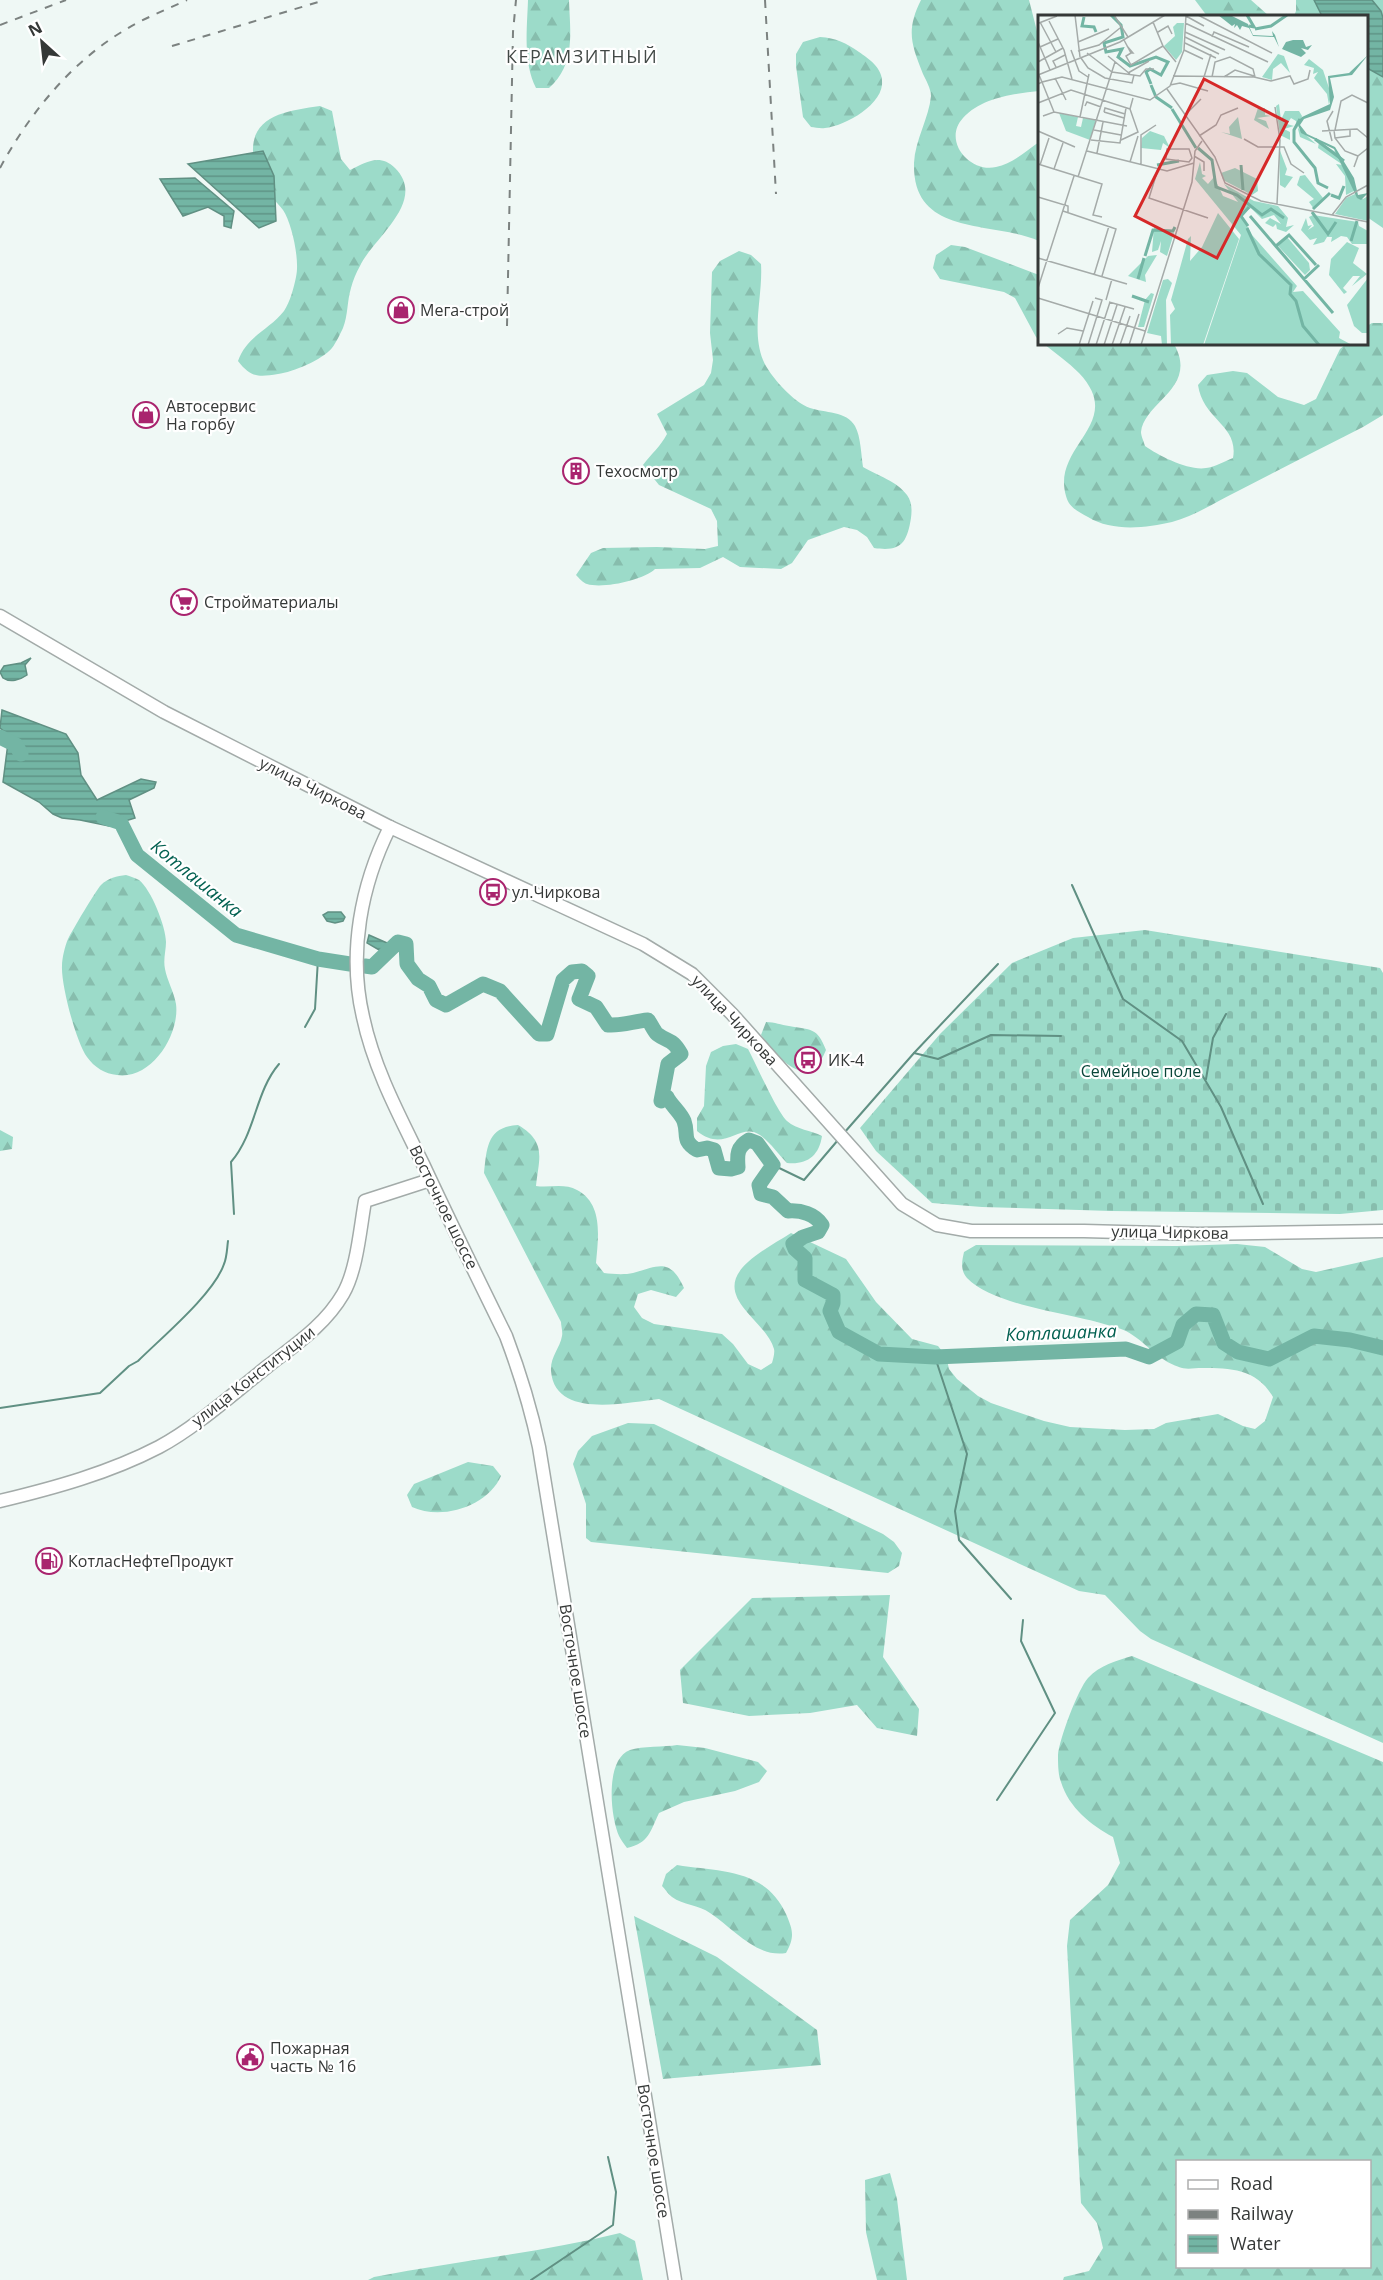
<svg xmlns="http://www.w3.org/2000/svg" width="1383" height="2280" font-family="'Open Sans',sans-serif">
  <defs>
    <pattern id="forest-firs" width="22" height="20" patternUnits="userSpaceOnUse" patternTransform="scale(1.5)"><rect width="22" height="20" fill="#9cdbc9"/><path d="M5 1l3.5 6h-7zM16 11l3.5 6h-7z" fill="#87bdad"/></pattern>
    <pattern id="cemetery-stones" width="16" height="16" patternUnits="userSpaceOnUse" patternTransform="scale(1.5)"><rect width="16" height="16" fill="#9cdbc9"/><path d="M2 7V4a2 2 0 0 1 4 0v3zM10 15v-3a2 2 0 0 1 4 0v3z" fill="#87bdad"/></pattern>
    <pattern id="water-rules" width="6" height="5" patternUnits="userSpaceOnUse" patternTransform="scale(1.5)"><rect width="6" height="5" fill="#73b5a4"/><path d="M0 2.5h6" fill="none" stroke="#5f9486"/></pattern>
  </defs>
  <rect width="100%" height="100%" fill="#eff8f5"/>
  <g fill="url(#forest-firs)" fill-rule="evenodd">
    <path d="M528,0H569C570,33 576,64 549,88H536C523,62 527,29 528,0Z"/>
    <path d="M921,0H1029L1039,39V91C1013,94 982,97 963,118C942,141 970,173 996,167C1012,164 1026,151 1039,142V241C993,220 912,238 914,163C915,140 929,118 931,96C931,89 926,80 923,74C911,44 906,30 921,0Z"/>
    <polygon points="1195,0 1251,0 1269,16 1207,16"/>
    <polygon points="1296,0 1383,0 1383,228 1367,217 1366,16 1294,16 1296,11"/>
    <path d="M820,37C836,38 846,43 859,52C869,59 881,67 882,80C885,104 845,126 825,128C820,129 815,127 811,127L803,117L796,66V54L803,42Z"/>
    <path d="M320,106L332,111L341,159L350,170C366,162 380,153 395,168C428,201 373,238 360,266C356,273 353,280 351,288C347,301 348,316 343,328C340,334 336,343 332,348C322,360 293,372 278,374C259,377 251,378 238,361C247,336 269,330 284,311C290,302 294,287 296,277C300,261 292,223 283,210C276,200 265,194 259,183C255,176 255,168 254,161C246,116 285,111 320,106Z"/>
    <polygon points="951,245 965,247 1039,275 1039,340 1036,337 1015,298 1004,292 940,279 933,268 936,255"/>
    <path d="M739,251L751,255L761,264C763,296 751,330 763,360C769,375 794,403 810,408C824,413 847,411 855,426C861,437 861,455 863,467C877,475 898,482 907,495C912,502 912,510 911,518C907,543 901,552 874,548L867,537L857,530L844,527L808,540L792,563L781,569L740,567L723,557L700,568L655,569C644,580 603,589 587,584C583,583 579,578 576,575L591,553L603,548L657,547L705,549L718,546L717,521L711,509L659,485L643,465C651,454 661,446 667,434L657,414L704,385L711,373L713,360L710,333L712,272L720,261Z"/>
    <path d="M1372,323H1383V415L1363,427C1322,448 1280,469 1238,491C1217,501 1195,516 1172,522C1146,528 1112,532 1088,517C1079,512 1069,508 1066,496C1051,445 1127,424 1079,373C1068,362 1055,353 1044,344H1174C1199,388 1144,402 1141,432C1141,436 1144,442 1145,446C1159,456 1189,471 1206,468C1215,467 1225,461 1233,458C1239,425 1203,420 1198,385L1207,375L1233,371L1247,373L1278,397L1304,405L1316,399L1340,349L1346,344H1366L1367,326Z"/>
    <path d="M126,875C130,876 135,878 139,880C151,889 166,927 166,942C166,950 163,960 165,969C167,980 174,992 176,1004C180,1034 152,1080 117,1075C105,1074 94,1067 87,1057C76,1042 61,985 62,966C62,958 65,946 68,939C72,931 96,890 101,885C108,878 117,876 126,875Z"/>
    <path d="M766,1022C775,1022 781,1025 789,1026C811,1030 817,1027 826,1050C808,1095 777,1057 761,1035Z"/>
    <path d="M736,1044L748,1049C756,1064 777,1112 787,1121C797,1130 811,1130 822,1136C819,1156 807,1165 787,1163C779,1155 770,1142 760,1135C740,1121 725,1154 697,1131V1118L704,1106L706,1066L711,1052L723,1046Z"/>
    <path d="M518,1125C547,1142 539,1158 536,1186C549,1188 565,1183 577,1190C604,1204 598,1239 596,1263L604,1273C613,1274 624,1275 633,1273C658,1266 670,1257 684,1288L676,1297L651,1290L638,1294L634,1307L642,1318L654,1324L722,1334L733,1344L748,1364L761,1370L772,1363C773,1359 775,1353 774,1349C766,1319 709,1297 748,1262C760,1251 777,1242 791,1233L846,1259L876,1302L912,1339L938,1346L946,1356L949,1369L957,1379L978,1396L991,1403L1044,1421L1070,1427L1125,1430L1154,1429L1166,1423L1218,1414L1243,1426L1255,1429L1265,1421L1273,1397C1257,1369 1231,1368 1202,1368C1195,1368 1185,1370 1179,1367C1157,1360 1145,1341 1126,1331C1120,1328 1111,1326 1104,1324C1068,1313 992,1305 967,1278C960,1270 962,1261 964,1252L976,1245L1177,1246L1237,1244L1265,1247L1302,1269L1316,1272L1383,1257V1743L1151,1639L1140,1631L1105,1595L1079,1591L659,1399C628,1402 555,1420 551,1371C550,1357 560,1348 562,1336C563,1332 561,1326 561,1322L484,1173C487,1147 487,1127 518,1125Z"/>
    <polygon points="0,1130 13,1137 12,1149 0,1151"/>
    <polygon points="628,1423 654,1424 883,1534 894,1542 902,1553 899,1566 888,1573 591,1542 586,1538 586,1504 573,1464 578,1451 592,1436"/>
    <path d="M468,1462L493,1466L501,1476C488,1506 442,1521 412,1507L407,1495L414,1484Z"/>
    <polygon points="890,1595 883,1657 919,1709 917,1736 877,1728 857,1705 810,1713 749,1716 683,1703 680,1670 752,1598"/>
    <path d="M1132,1656L1383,1762V2280H1063L1064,2277L1089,2271L1103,2248L1097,2223L1081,2203L1067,1946L1070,1920L1108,1885L1120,1863L1113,1837C1091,1825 1069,1808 1061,1782C1058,1775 1058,1762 1058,1755C1059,1740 1078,1689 1088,1678C1100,1665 1116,1661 1132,1656ZM1178,2162H1370V2266H1178Z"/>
    <path d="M677,1745L705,1748L758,1762L767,1771L759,1782L735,1791L684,1802L659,1813C650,1832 649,1843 627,1848C624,1844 621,1840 619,1836C610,1816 605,1759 630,1750C642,1746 665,1747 677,1745Z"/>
    <path d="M677,1865C720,1872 765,1868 786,1914C793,1930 795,1937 786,1953C756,1958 733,1928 710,1913C699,1905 683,1905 672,1897C668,1894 665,1889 662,1886L666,1874Z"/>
    <polygon points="634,1916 717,1957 817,2030 821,2065 663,2079"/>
    <polygon points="890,2173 897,2199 907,2280 877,2280 866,2232 865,2180"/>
    <path d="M620,2233L635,2241L643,2280H368L374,2277C456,2261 539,2253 620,2233Z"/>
  </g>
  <polygon fill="url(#cemetery-stones)" points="1145,930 1380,968 1383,973 1383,1210 1340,1214 1111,1211 982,1207 932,1203 876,1151 860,1128 940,1034 1012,963 1073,938"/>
  <g fill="url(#water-rules)" stroke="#609083" stroke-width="1.5">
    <polygon points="1314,0 1372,0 1381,11 1383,18 1383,77 1367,68 1366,16 1322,16"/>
    <polygon points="263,151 274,176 276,221 259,228 188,164"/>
    <polygon points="195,178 234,211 231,228 224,226 224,216 208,207 183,216 160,179"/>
    <path d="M31,658L25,665L27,675C20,680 10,683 3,678L0,672L4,666L21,663Z"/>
    <polygon points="2,710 66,734 78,753 81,775 97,800 141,779 156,782 154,788 129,800 135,818 109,826 80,820 62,818 53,814 39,802 3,782 9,735 0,728"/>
    <polygon points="328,912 341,912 345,917 343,921 335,923 327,921 323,915"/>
    <polygon points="369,935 394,946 386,954 367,943"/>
  </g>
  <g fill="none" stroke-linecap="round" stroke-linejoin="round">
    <g stroke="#609083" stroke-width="2">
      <polyline points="1072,885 1123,999 1182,1041 1221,1107 1263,1204"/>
      <polyline points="305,1027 315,1009 318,959"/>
      <polyline points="914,1053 938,1059 991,1035 1061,1036"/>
      <polyline points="1206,1079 1213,1038 1226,1014"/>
      <polyline points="844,1133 914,1053 998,964"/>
      <polyline points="773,1165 804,1180 838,1140"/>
      <path d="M234,1214L231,1162C256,1133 255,1092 279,1064"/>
      <polyline points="935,1357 967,1454 955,1511 959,1540 1011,1599"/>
      <path d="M0,1408L100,1393L129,1366L138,1361C161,1338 214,1294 224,1264C227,1257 227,1248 228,1241"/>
      <polyline points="997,1800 1055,1713 1021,1641 1023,1620"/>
      <polyline points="531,2280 613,2225 616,2192 608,2157"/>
    </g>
    <g stroke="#73b5a4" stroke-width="15">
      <polyline points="0,737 16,745 21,754"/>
      <polyline points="103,817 121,823 137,855 236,935 318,959 350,964"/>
      <path d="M365,966L372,967L398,942L406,944L407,964L418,979L429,986L436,1000L446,1005L483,984L500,991L539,1034H547L563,980L572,972L582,971L588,976L579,999L596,1007L608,1025C623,1026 634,1021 648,1020C651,1024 654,1031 657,1034C669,1043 672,1038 681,1054L668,1064L661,1101L667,1097C671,1105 681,1113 684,1121C689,1135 681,1140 697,1150L707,1148L714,1150L719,1168L731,1169L738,1167C737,1154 737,1147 749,1140L757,1143L773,1165L759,1185L761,1194L773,1197L788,1211C801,1210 815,1214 822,1225L818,1232L803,1237L793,1244L795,1249L805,1258V1280L833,1295V1303L830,1311L839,1332L879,1354L935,1357L1126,1349L1149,1357L1177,1342L1183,1325L1196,1314L1213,1315L1224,1343L1238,1352L1269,1359L1314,1336L1350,1340L1383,1348"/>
    </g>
    <defs>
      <g id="secondary">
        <polyline points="0,616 164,712 390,827"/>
        <path d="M0,1501C54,1488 109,1473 159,1447C195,1428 235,1392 268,1366C296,1344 325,1325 343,1294C357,1270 360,1229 365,1201L430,1180"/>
      </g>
      <path id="primary" d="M675,2280L539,1447C531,1409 520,1373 506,1336C478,1279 450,1222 423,1164C400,1117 374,1069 363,1017C348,953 361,885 390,827L643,944L692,974L732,1014L902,1204L937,1225L971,1231H1084L1198,1234L1383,1231"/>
    </defs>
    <use href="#secondary" stroke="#a3aba9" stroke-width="15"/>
    <use href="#primary" stroke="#a3aba9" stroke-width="15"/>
    <use href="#secondary" stroke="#fff" stroke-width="12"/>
    <use href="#primary" stroke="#fff" stroke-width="12"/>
    <g stroke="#7c8280" stroke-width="2" stroke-dasharray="8 8" stroke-linecap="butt">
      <polyline points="765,0 776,194"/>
      <polyline points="0,25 66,0"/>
      <polyline points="172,46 325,0"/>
      <path d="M0,168C29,114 72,61 125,30C144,18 166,10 187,0"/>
      <polyline points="507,326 513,32 516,0"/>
    </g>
  </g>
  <defs>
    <symbol id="shop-ring" viewBox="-11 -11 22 22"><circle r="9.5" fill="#fff" stroke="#a9246e" stroke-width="1.5"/><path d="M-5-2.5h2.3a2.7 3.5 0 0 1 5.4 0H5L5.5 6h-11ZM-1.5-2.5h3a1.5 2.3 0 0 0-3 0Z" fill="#a9246e"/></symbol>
    <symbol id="building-ring" viewBox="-11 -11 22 22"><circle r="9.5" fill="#fff" stroke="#a9246e" stroke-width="1.5"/><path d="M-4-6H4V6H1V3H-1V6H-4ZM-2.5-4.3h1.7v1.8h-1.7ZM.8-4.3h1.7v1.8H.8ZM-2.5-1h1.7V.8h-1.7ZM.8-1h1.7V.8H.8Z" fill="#a9246e"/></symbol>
    <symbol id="supermarket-ring" viewBox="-11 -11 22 22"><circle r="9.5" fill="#fff" stroke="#a9246e" stroke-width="1.5"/><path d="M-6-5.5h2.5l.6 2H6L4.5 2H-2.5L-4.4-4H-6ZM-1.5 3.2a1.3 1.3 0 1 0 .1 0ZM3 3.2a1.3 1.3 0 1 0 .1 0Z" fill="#a9246e"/></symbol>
    <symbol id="bus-ring" viewBox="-11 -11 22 22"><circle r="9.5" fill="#fff" stroke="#a9246e" stroke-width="1.5"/><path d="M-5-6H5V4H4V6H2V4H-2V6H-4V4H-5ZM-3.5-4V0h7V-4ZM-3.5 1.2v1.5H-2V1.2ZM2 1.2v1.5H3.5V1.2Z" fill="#a9246e"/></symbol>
    <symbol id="fuel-ring" viewBox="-11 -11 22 22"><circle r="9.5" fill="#fff" stroke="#a9246e" stroke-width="1.5"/><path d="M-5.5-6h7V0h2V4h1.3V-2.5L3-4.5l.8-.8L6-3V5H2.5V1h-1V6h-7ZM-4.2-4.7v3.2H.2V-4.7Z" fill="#a9246e"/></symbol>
    <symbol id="civic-ring" viewBox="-11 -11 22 22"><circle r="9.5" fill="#fff" stroke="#a9246e" stroke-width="1.5"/><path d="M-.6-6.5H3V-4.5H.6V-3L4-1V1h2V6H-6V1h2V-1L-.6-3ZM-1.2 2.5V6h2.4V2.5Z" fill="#a9246e"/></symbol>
  </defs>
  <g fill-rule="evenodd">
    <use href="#shop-ring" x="386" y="295" width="30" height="30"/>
    <use href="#shop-ring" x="131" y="400" width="30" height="30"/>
    <use href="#building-ring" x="561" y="456" width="30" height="30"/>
    <use href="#supermarket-ring" x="169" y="587" width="30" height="30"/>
    <use href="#bus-ring" x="478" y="877" width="30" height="30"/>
    <use href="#bus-ring" x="793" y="1045" width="30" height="30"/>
    <use href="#fuel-ring" x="34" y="1546" width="30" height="30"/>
    <use href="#civic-ring" x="235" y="2042" width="30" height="30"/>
  </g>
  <g text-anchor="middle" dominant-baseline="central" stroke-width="4.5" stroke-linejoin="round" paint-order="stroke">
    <g font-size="16" fill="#353837" stroke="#fff" text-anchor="start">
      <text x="420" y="310">Мега-строй</text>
      <text x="166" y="406">Автосервис<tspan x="166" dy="18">На горбу</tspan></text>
      <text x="596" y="471">Техосмотр</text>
      <text x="204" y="602">Стройматериалы</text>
      <text x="512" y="892">ул.Чиркова</text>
      <text x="828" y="1060">ИК-4</text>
      <text x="68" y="1561">КотласНефтеПродукт</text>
      <text x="270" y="2048">Пожарная<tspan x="270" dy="18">часть № 16</tspan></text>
    </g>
    <g font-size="16" fill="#353837" stroke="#fff">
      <text transform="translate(313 788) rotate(27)">улица Чиркова</text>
      <text transform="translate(735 1020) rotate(47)">улица Чиркова</text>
      <text transform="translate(444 1207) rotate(64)">Восточное шоссе</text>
      <text transform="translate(1170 1232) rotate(1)">улица Чиркова</text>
      <text transform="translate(253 1376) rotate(-38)">улица Конституции</text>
      <text transform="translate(576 1671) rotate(81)">Восточное шоссе</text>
      <text transform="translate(654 2151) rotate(81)">Восточное шоссе</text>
    </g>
    <g font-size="16" fill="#094539" stroke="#fff">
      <text x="1141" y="1071">Семейное поле</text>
    </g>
    <g font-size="18" letter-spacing="1.5" fill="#424946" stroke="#fff">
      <text x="582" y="56">КЕРАМЗИТНЫЙ</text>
    </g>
    <g font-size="18" font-style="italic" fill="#036151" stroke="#fff">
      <text transform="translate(197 878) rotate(39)">Котлашанка</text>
      <text transform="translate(1061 1332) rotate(-2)">Котлашанка</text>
    </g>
  </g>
  <g transform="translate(1038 15)">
    <rect width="330" height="330" fill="#eff8f5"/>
    <path d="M249,222L271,248L272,255L267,260L240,231Z" fill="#9cdbc9"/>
    <path d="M139,8H146L144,37L138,45L126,31L137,21L135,12ZM240,39L246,41L252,58L243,48L235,54L234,65L224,62ZM271,44L285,55L293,79L291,90L289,79L276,63L280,57L275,59L276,53L266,50ZM241,89L243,105L247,96H261L264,101L260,113L278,129L262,122L258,106L253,103L249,109L256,111L246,114L252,117V125L242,120L238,91ZM220,93H227V100L233,101L219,103L228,106L231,114L216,105ZM200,102L204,124L183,117L192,119L191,112ZM112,116L126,121L132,133L125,128L123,135L103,133L104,123ZM281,127L301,139L316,176L308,180L307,161L298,149L305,150L280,133ZM241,133L249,154L247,160L255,162L247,173L242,170ZM162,147L164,159L168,161L164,163L170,169L176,162L185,181L200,187L186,169L216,186L240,191L250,203L248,212L256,210L248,217L239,214L238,209L235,212L227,208L232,203L243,209L236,200L224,204L213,193L203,200L214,220L259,271L255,277L265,276L302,317L301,323L314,330H166L203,220L157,164ZM267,160L285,183L276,194L271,187L276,184L259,170L262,161ZM317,179L325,184L330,181V206L297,199L308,183ZM180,198L201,224L165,330H133L132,300L137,294L133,285L150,224L153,221L152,246L164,232ZM275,200L320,207L321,211L330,216V229H314L309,222L303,221L293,227L294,222H289L286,227L275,230L279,223L272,225L263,215L268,203L270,211L274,210L270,215L276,211L271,202ZM116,212L136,218L129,241L122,237L123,226L120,235L114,237ZM309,227L321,233L315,248L329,259L314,271L322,261H315L305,273L309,277L306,279L291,260L293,244ZM119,240L107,260L108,267L90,261L110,241ZM330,263V318H324L316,311L309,290ZM130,264L134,268L128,285L129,330H124L123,321L109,318L125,265ZM113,278L116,279L106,312H100L107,285Z" fill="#9cdbc9"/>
    <path d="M197,153L219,164L220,176L214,180L185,165L183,158Z" fill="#9cdbc9"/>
    <path d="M21,98L40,102L38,111L43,112L45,103L58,105L52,125L28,116Z" fill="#9cdbc9"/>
    <path d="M180,0H192L210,9L215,20L235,21L234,16L237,20L241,32L236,22L215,21L211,13L204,11L202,15L199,10L196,13L197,9L194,11ZM255,25H265L268,32L274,30L270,35L263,33L268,38L263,42L244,34L248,27ZM330,40L314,60L292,63L296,82L292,95L266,104L262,110L269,119L297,132L316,163L320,180L330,178L323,185L319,183L296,134L263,118L259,107L264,102L292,89L290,61L311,58Z" fill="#73b5a4"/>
    <path fill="none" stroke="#73b5a4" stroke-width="3" d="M73,0L83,10L85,22L66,28L68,37L84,34L80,42L92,51L118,42L130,47L123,60L112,54L108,57L113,69M209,0L216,12L211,11M46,2L44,11L56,12L58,17M217,14L233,11L249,0M113,70L118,82L134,93M134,94L158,133M262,104L256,115V127L277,153L280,168L290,173M277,124L306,146M160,133L174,145L178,172L199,180L224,200L233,194L246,203M119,150L141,146M203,150L205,175M293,180L301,183L306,171M275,194L292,178M274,197L290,219L298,207M212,201L295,298M210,211L203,201L211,192M209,213L221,239L253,270L252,279L258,286L265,311L281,330M313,226L319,206M238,231L251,220L278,250M107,241L115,215L135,216L137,212M100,264L106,243M266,264L281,250M94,281L111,287"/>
    <path fill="none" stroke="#a5aba9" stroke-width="1.5" d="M37,0L42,42M76,0L90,22M160,0L234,38M148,1L166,11M11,6L26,35L34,64M2,7L18,37M115,7L125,31L138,47M1,8L19,1M147,8L230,47M120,17L130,11L134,19M147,17L187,35M147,22L181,39M174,22L176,17L211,32M86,25L93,38H95L89,31M0,27L12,55M40,27L71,14M147,28L178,43M2,32L20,24M33,35L41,56L50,62M146,35L165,44M40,36L61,30L82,13M49,38L74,57L102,61L108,54H116M93,38L88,41L93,50L125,31M70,41L92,59M43,43L50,53L67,63L94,68L96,60M0,47L25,33M18,52L15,46L27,40M90,58L111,46M0,60L82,27L127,0M1,60L4,67L24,62L112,85L132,71L146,35L148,0M135,61L216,62L233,66L252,61L256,69L270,64L272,55M166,62L173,39M174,62L177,47L192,42L215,54L217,62M186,62L197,55L216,61M17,63L28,85M0,69L4,67L16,97M132,70L142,68L170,76M129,74L177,142L187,168L223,186L330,207M0,88L33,75L92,94M47,91L49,87L63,92M237,92L242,125L239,189M66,97L67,93L87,99M66,97L86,103M147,100L163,84M5,101L16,97L89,111M42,102L51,59M56,115L83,120M296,115L297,123L307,136L320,141M297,115L303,86L314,80L330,88M0,116L37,132M284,116L319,114L330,123M161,121L178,110L183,100L200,93M297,123L312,121V114M206,124L220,132H246L253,149L266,158M53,125L82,128L88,93M83,125L100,117L92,94L95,83M294,126L289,106L295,96M129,134H151L154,143L151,147L128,144ZM49,136L129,156L156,148M59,138L65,107M156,141L166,147V156M92,147L100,121M0,149L64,169L55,200L64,202M103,149V120L118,110M2,150L11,123M316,152L320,141L330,133M16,154L25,128M120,154L111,183L170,203M40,162L77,47M0,182L30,191V197M25,196L78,214L64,261M294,200L308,182L330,170M0,243L89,269M56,260L71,211M0,273L36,161M0,283L107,316M68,285L74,264M71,287L96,294M20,319L29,313L45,316M41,330L55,286M50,330L64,285L57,283M58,330L72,287M66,330L79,290M74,330L87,292M82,330L92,301M91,330L101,299M103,330L154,167L157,136L164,126"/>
    <path fill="#d62828" fill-opacity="0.15" stroke="#d62828" stroke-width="3" d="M166,64L249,107L179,243L97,201Z"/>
    <rect width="330" height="330" fill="none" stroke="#353837" stroke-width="3"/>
  </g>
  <rect x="1176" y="2160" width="195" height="108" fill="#ffffff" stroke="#aeafaf" stroke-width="1.5"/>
  <rect x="1188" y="2180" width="30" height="9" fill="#ffffff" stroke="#aeafaf" stroke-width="1.5"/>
  <text x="1230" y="2190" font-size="18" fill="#353837">Road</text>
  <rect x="1188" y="2210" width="30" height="9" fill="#7c8280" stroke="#aeafaf" stroke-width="1.5"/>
  <text x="1230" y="2220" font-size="18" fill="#353837">Railway</text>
  <rect x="1188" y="2235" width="30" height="18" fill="url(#water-rules)" stroke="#aeafaf" stroke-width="1.5"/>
  <text x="1230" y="2250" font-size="18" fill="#353837">Water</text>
  <g transform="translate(42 42) rotate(333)" stroke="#ffffff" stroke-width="4.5" paint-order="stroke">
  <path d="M0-4.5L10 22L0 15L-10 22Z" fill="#353837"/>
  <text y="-9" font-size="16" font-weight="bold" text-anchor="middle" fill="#353837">N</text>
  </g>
</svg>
